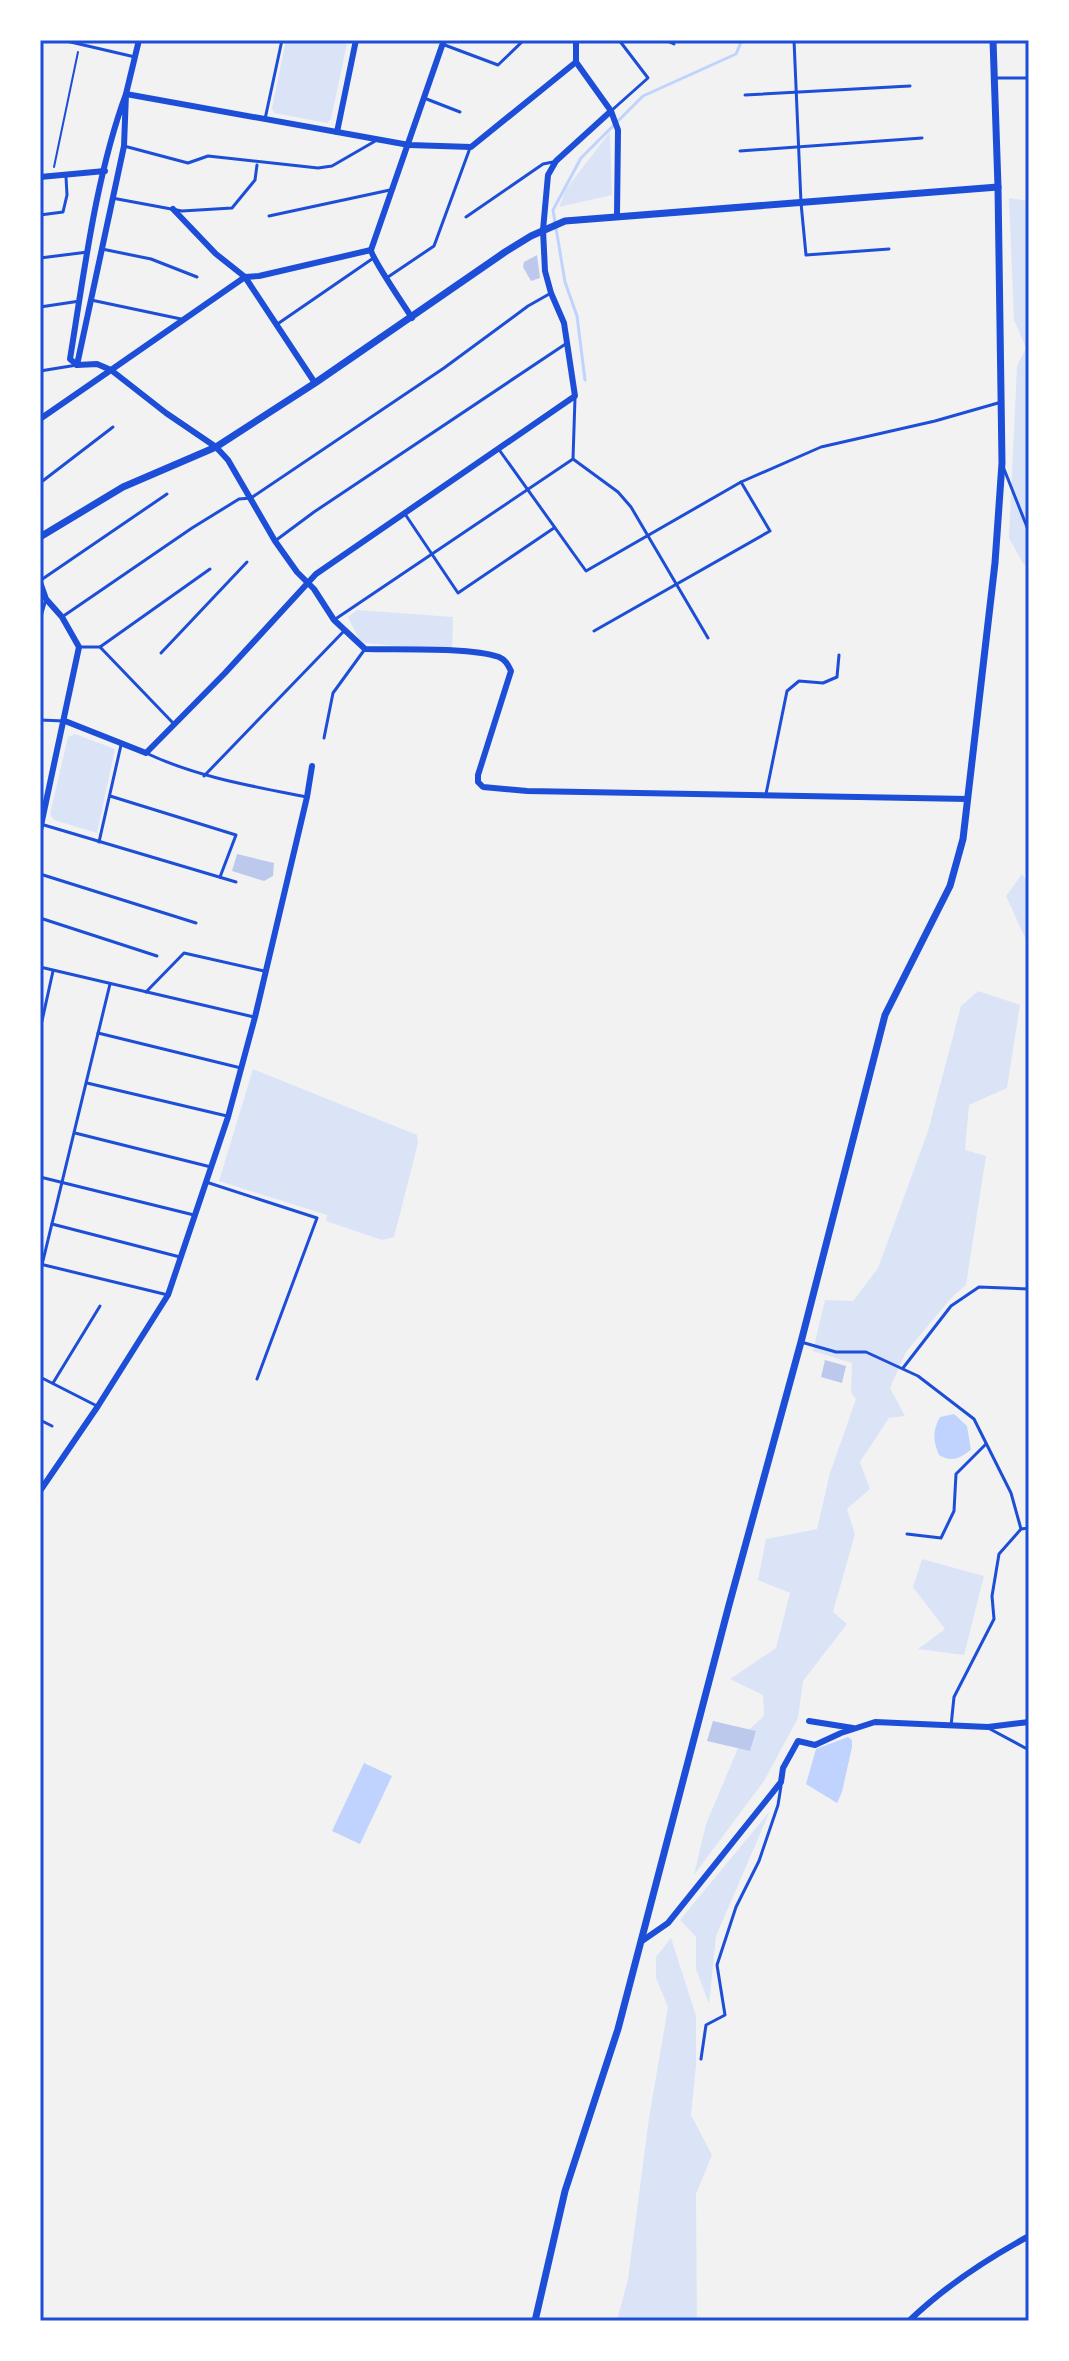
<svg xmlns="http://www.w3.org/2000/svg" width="1069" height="2361" font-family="Signika,sans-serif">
  <rect width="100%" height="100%" fill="#f2f2f2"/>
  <g fill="#dbe4f7">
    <polygon points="286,40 327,40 347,44 331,119 327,123 274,113 272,108"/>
    <polygon points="610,132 612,195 559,207 566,189"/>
    <polygon points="1009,198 1029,201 1029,564 1024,565 1009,538 1017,366 1026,348 1014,320"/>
    <polygon points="357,610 453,617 452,651 365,643 360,641 348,617"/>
    <polygon points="75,734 115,749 97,833 54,820 50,814 68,737"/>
    <polygon points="1022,874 1029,884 1029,967 1026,964 1027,942 1006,896"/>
    <polygon points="978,991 1020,1005 1007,1088 969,1105 965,1150 986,1156 966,1285 952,1297 906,1352 890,1388 905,1416 889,1418 860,1462 870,1489 847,1509 855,1534 833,1612 847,1624 803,1681 798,1718 764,1781 694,1875 706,1824 744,1734 764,1716 763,1695 730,1679 776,1648 790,1593 758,1580 766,1539 817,1529 830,1473 856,1399 851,1392 852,1363 813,1351 825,1300 853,1301 878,1268 928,1131 961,1006"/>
    <polygon points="253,1069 417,1135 418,1143 394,1237 382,1240 326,1221 327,1215 219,1181"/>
    <polygon points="922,1559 984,1576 964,1655 918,1649 945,1629 913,1587"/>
    <polygon points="770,1811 716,1936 709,2004 696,1969 696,1937 680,1920"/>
    <polygon points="671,1938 696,2016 696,2066 691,2115 712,2155 696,2194 697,2321 617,2321 628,2279 649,2118 668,2007 656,1978 656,1957"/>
  </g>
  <g fill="#bfd3fe">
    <path d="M954,1414L967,1426L971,1450C960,1458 952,1463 939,1455C933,1440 932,1432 940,1417Z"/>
    <polygon points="848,1737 852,1740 852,1747 842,1792 837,1803 806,1784 816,1749"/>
    <polygon points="364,1763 392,1776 360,1844 332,1831"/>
  </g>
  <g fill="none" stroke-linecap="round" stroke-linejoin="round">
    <polyline stroke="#bfd3fe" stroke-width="3" points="585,380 577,316 565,282 553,210 581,158 643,96 736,54 742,40"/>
  </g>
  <g fill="#bdc9ec">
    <polygon points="537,255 540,278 531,281 523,267 524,262"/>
    <polygon points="237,854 274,863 273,876 264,881 232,871"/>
    <polygon points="825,1360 846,1366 842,1383 821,1377"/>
    <polygon points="713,1721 756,1731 750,1751 707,1741"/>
  </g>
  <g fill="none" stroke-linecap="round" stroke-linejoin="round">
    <polyline stroke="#1d4ed8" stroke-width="2" points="54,167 78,52"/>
    <g stroke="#1d4ed8" stroke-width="3">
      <polyline points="62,40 135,57"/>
      <polyline points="665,40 674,44"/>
      <polyline points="794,40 801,203 806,255 889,249"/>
      <polyline points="442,44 498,65 524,40"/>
      <polyline points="996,78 1029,78"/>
      <polyline points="745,95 910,86"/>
      <polyline points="424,98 460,112"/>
      <polyline points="611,111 648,78 619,40"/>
      <polyline points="265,119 282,40"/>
      <polyline points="124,146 188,163 208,156 318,168 332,166 377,140"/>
      <polyline points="740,151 922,138"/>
      <polyline points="112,198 182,211 232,208 255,180 257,165"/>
      <polyline points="40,215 63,212 67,195 66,177"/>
      <polyline points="269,216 390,190"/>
      <polyline points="466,217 543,164 553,162"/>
      <polyline points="102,249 151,259 197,277"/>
      <polyline points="40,258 88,252"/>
      <polyline points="388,277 434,246 470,148"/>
      <polyline points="91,300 181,319"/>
      <polyline points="40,307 80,301"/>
      <polyline points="276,325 372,259"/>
      <polyline points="40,371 77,365"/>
      <polyline points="575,398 573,459 618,492 631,507 708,638"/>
      <polyline points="500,451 586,571 741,482 821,447 935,421 998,403"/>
      <polyline points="1004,469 1029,532"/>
      <polyline points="40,483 113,427"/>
      <polyline points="405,514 458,593 554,528"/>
      <polyline points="275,541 314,512 567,343"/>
      <polyline points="41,580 167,494"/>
      <polyline points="62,617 192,528 239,499 251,498 444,368 528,306 551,293"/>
      <polyline points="40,620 46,599"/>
      <polyline points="334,620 573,459"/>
      <polyline points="594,631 770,531 741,482"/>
      <polyline points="79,647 100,647 174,724"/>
      <polyline points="100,647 210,569"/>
      <polyline points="161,653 247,562"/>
      <polyline points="40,720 64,721"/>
      <polyline points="324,738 333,693 365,649"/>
      <path d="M146,753C197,777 251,786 307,797"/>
      <polyline points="204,776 344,631"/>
      <polyline points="766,794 787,691 799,681 823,683 837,677 839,655"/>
      <polyline points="110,796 236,835 220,877"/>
      <polyline points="44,825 236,882"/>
      <polyline points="99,842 121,745"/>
      <polyline points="40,874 196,923"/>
      <polyline points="40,918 157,956"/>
      <polyline points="40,967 254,1017"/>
      <polyline points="146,992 184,953 264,971"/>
      <polyline points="40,1030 53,971"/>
      <polyline points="98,1033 241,1068"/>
      <polyline points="87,1083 227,1116"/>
      <polyline points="75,1133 211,1167"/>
      <polyline points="40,1177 194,1215"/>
      <polyline points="206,1182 317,1218 257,1379"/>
      <polyline points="52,1224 180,1257"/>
      <polyline points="40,1264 168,1295"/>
      <polyline points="40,1273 110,984"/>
      <polyline points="801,1342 836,1352 866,1352 918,1376 974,1419 1011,1493 1021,1529"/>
      <polyline points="903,1368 951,1306 979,1287 1029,1289"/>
      <polyline points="40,1377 97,1406"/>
      <polyline points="53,1383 100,1306"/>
      <polyline points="40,1420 52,1426"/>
      <polyline points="907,1534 941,1538 954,1511 956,1474 986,1444"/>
      <polyline points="951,1726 954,1697 994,1619 992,1596 999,1554 1021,1529 1029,1528"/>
      <polyline points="990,1729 1029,1750"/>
      <polyline points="701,2059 706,2025 725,2015 717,1965 736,1907 759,1861 778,1805 781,1786"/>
    </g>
    <g stroke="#1d4ed8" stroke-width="6">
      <polyline points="139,40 126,94 409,145 471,147 576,62"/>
      <polyline points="576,40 576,62 611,111 618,130 617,215"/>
      <path d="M126,94L124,146L77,365L70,359C84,273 96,175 126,94Z"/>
      <polyline points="337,132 356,40"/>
      <polyline points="40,177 105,171"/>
      <polyline points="173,209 216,254 245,277 315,383"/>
      <path d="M412,318C404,305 372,259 371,250L444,40"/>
      <polyline points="77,365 97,364 111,370 245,277 259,276 371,250"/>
      <path d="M40,419L111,370L166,413L216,447L228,460L275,541L297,572L314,589L334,620L365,649C399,650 469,647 499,657C506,660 508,665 511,671L478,775V782L483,787L527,791L968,799"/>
      <polyline points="40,582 46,599 62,617 79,647 40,830"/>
      <polyline points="65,721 146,753 225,673 316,574 575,396 564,323 551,293 545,271 543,230 548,175 556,161 611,111"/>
      <polyline points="40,1491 98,1406 168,1295 228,1117 255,1017 307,797 312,766"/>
      <polyline points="809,1721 853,1728"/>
      <polyline points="642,1941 668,1923 781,1782 783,1768 798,1741 815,1745 841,1733 875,1722 988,1727 1029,1722"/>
      <path d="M909,2321C945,2286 985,2260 1029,2236"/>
    </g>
    <g stroke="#1d4ed8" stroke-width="7">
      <polyline points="40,537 123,487 216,447 315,383 505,252 531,236 565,221 998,187"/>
      <polyline points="535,2321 565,2191 618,2029 729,1605 801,1342 885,1015 950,886 963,839 995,563 1002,463 998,187 993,40"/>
    </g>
  </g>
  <rect width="1069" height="2361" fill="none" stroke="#ffffff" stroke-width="84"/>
  <rect x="42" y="42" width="985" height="2277" fill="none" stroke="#1d4ed8" stroke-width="3"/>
</svg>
